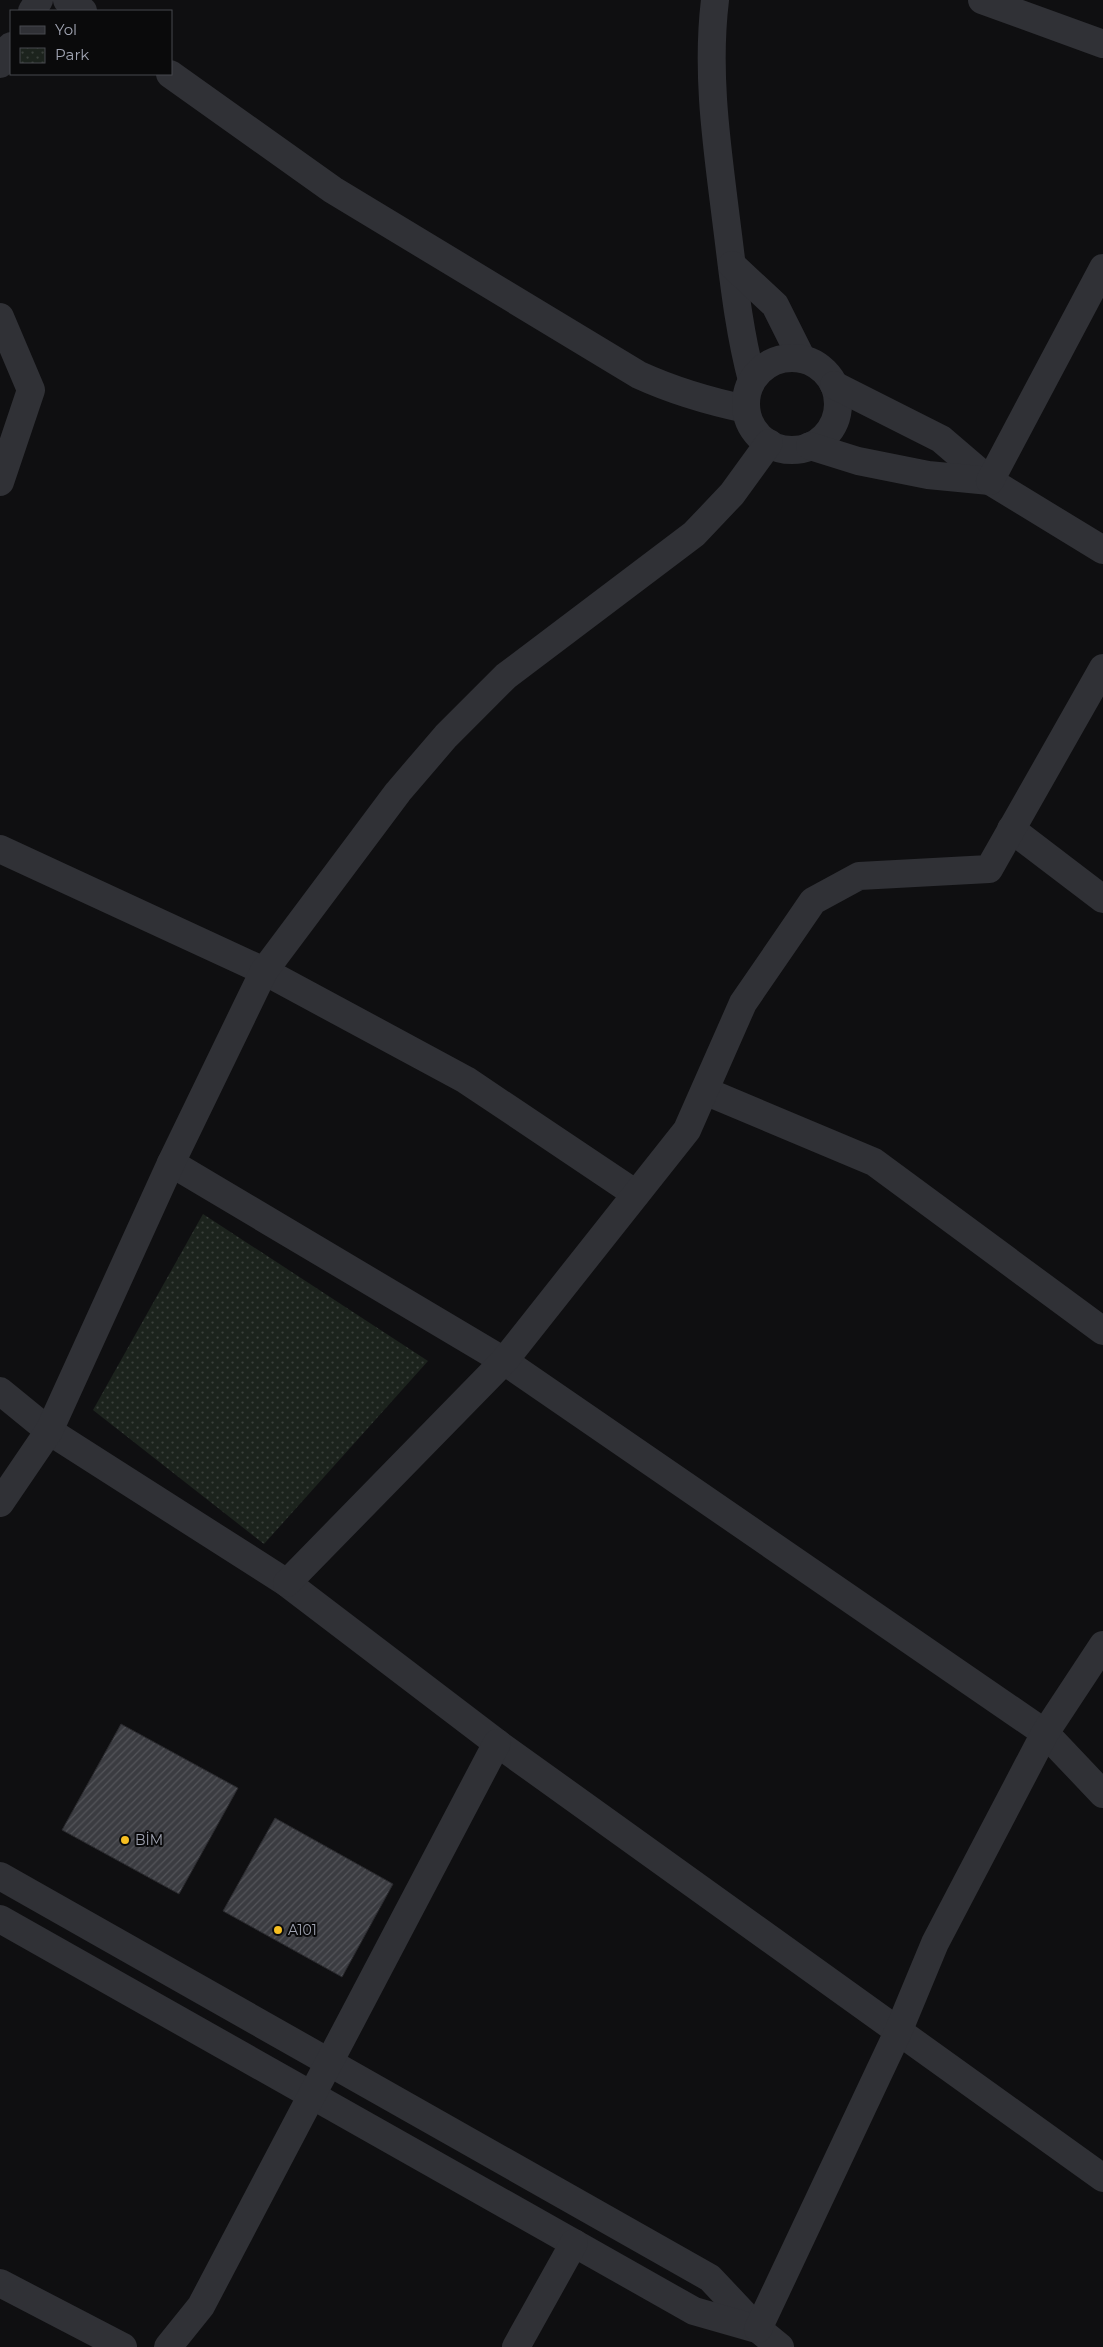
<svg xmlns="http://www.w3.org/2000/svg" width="1103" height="2347" font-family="Montserrat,sans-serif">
  <defs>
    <pattern id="park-dots" width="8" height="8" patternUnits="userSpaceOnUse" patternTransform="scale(1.25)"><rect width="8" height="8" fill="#1c231d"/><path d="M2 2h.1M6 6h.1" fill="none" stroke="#3a403b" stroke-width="1.8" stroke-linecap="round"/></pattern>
    <pattern id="building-hatch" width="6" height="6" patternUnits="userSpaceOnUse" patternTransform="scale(1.25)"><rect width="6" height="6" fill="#3b3c41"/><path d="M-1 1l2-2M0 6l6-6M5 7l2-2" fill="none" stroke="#54555a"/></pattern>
  </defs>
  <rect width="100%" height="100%" fill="#0f0f11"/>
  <polygon fill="url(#park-dots)" points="203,1214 428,1361 264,1544 93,1410"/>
  <g fill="url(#building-hatch)" stroke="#29292d">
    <polygon points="121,1724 238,1788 179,1894 62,1830"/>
    <polygon points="275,1818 393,1884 342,1977 223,1911"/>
  </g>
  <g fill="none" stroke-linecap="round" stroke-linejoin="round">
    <g stroke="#303136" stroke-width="28">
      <polyline points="67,0 83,11"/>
      <path d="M715,0C706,74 717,146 726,219C733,273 738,328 752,380"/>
      <polyline points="982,0 1103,44"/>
      <polyline points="32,11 39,0"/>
      <polyline points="0,64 11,46"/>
      <path d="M170,74L333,190L639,375C674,391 708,401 746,409"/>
      <polyline points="732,265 775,305 802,359"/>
      <polyline points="0,317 31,390 0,482"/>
      <circle cx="792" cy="404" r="46"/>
      <polyline points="834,385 941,439 990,481 1103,550"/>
      <polyline points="810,446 858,461 928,475 990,481"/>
      <polyline points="990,481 1103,268"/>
      <polyline points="1011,829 1103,899"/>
      <polyline points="0,849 264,971 466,1080 636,1194"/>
      <polyline points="705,1091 874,1162 1103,1331"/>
      <polyline points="171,1163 504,1361 1045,1733 1103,1794"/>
      <polyline points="0,1391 49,1431 287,1583 497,1743 1103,2178"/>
      <polyline points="0,1503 49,1431 171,1163 264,971 398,792 446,736 506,676 694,534 732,494 769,443"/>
      <polyline points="287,1583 504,1361 687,1130 743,1003 813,901 859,876 989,869 1103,668"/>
      <polyline points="0,1876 710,2278 758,2329 780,2347"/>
      <polyline points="0,1919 694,2311 757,2329"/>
      <polyline points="0,2283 123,2347"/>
      <polyline points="758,2329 898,2032 935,1943 1045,1733 1103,1645"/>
      <polyline points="168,2347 201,2306 497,1743"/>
      <polyline points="516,2347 574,2243"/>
    </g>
  </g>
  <g fill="#f6bf21" stroke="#0a0a0b" stroke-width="2">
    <circle cx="125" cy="1840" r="5"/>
    <circle cx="278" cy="1930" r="5"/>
  </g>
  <g text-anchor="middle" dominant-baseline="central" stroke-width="4" stroke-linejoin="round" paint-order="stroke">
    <g font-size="14" fill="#a0a4b2" stroke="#0a0a0b" text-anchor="start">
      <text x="135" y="1840">BİM</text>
      <text x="288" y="1930">A101</text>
    </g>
  </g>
  <rect x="10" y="10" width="162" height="65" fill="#0a0a0b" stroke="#46484e"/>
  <rect x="20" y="26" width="25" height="8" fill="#303136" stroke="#46484e"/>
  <text x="55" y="35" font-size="15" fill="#a0a4b2">Yol</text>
  <rect x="20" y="48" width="25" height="15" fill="url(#park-dots)" stroke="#46484e"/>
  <text x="55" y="60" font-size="15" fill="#a0a4b2">Park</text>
</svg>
